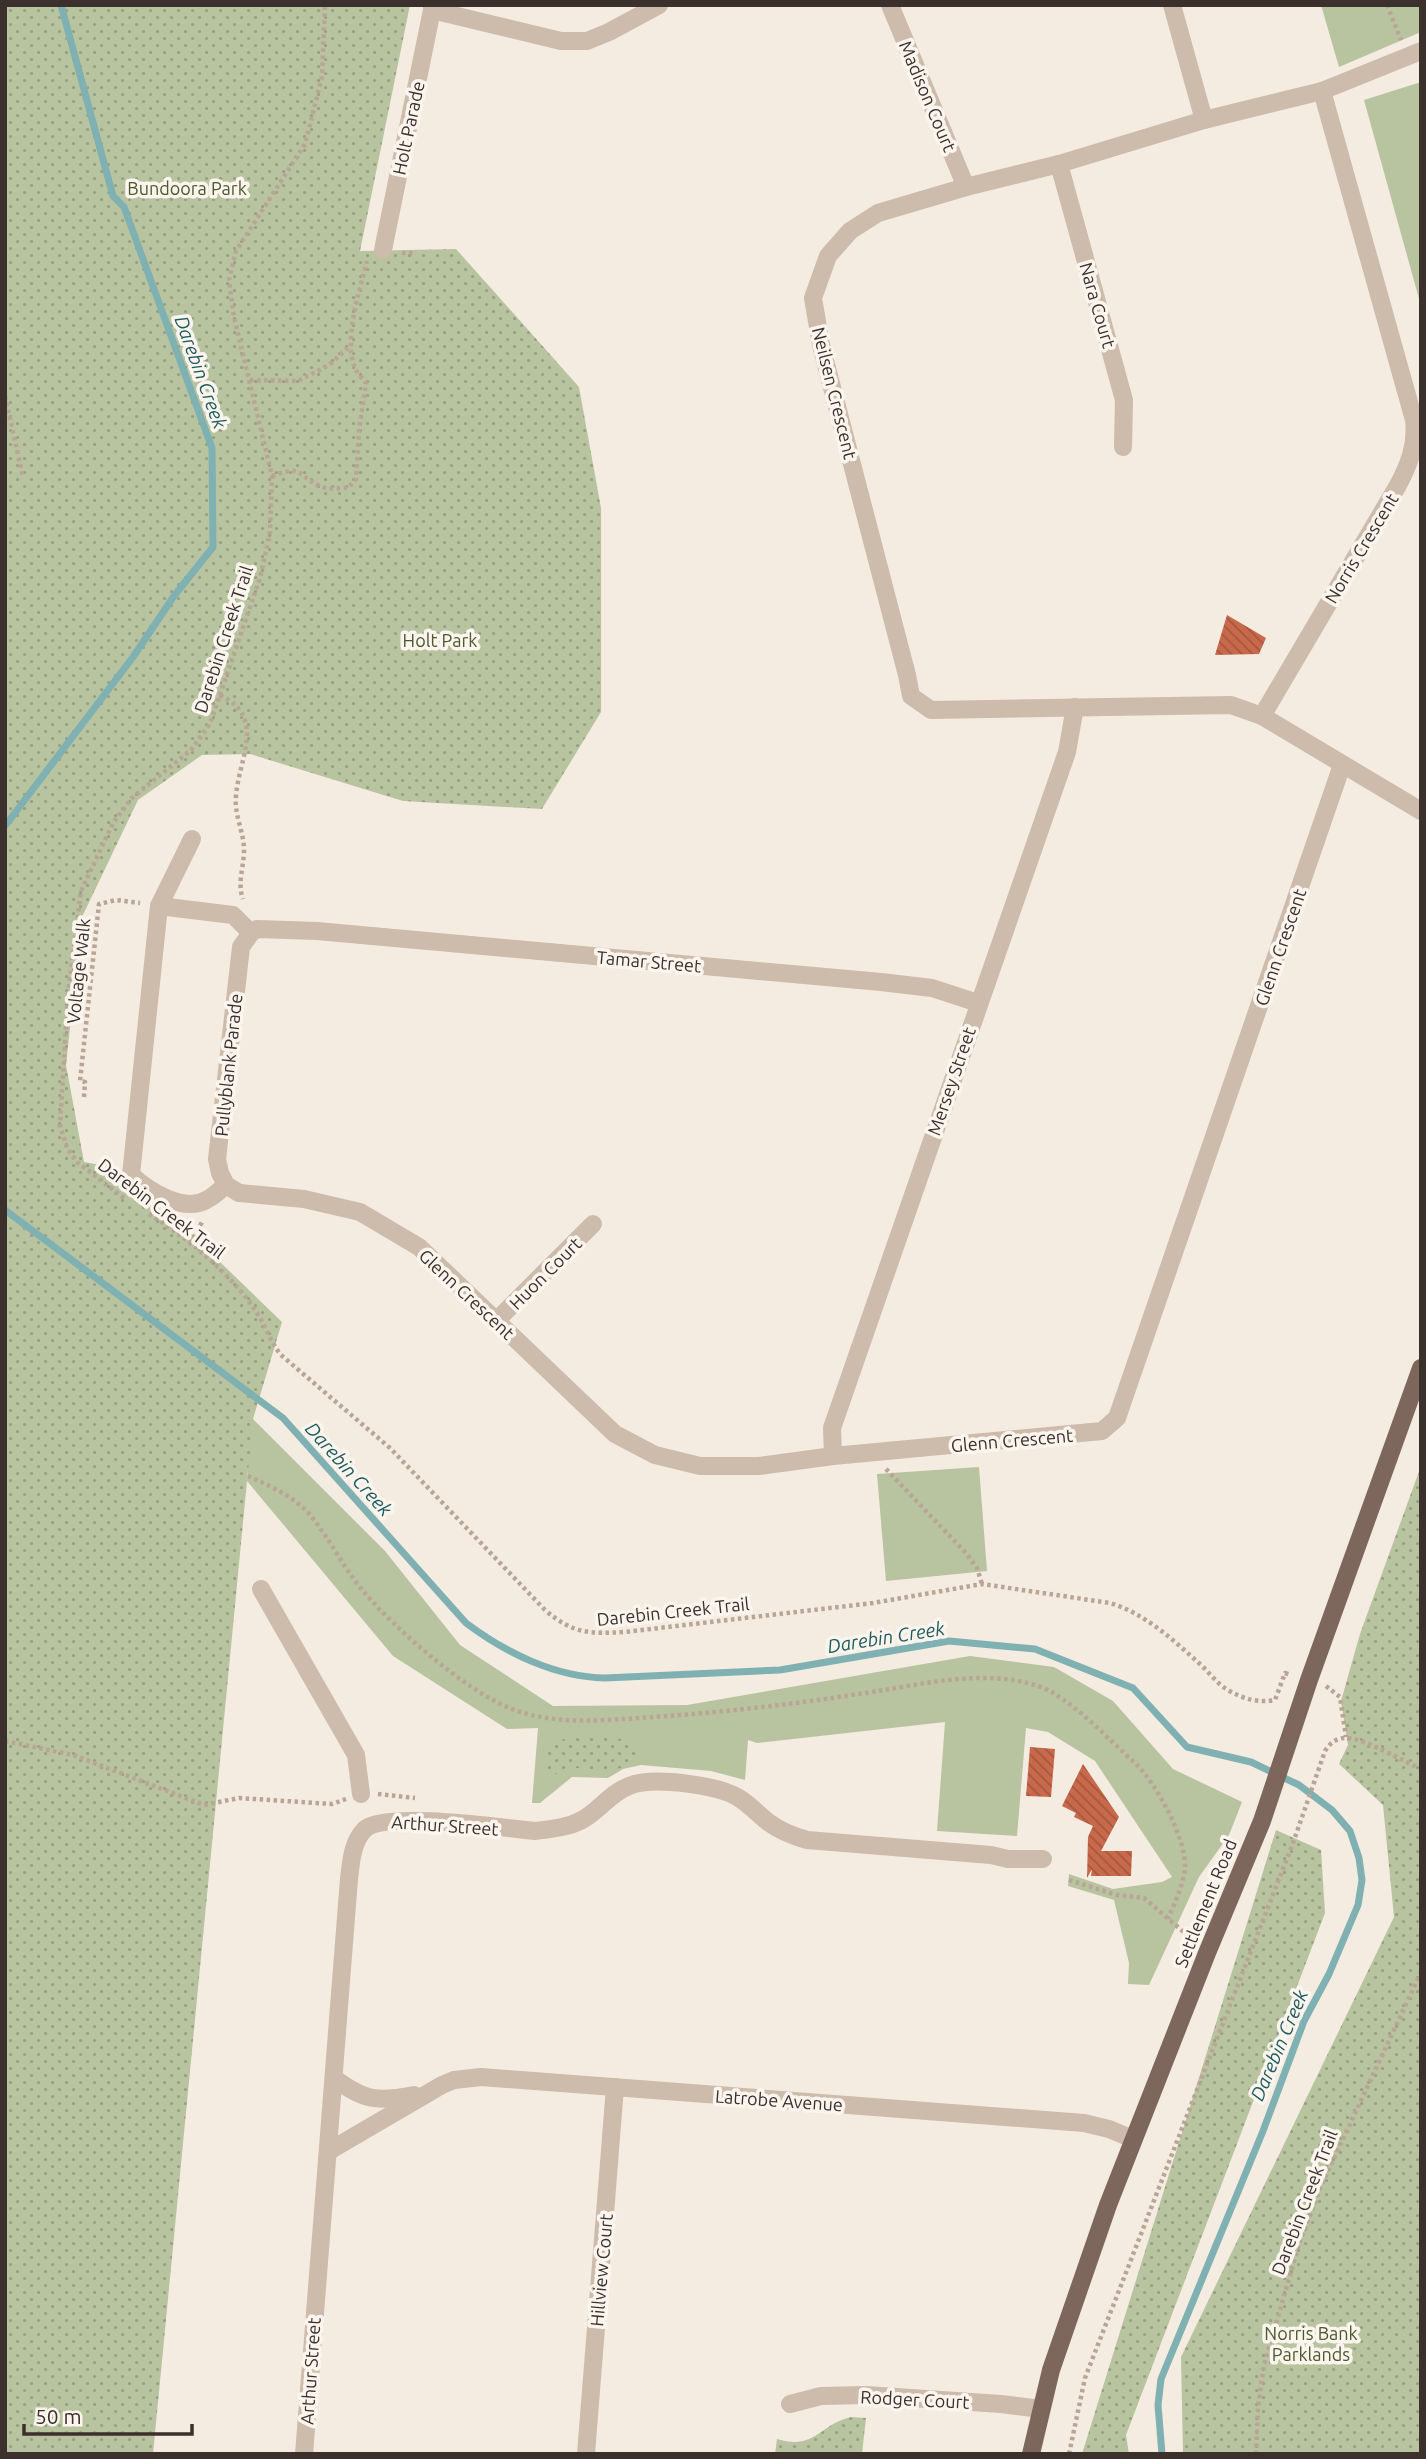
<svg xmlns="http://www.w3.org/2000/svg" width="1426" height="2459" font-family="Ubuntu,sans-serif">
  <defs>
    <pattern id="park-dots" width="8" height="8" patternUnits="userSpaceOnUse" patternTransform="scale(1.75)"><rect width="8" height="8" fill="#b8c4a0"/><path d="M2 2h.1M6 6h.1" fill="none" stroke="#97a083" stroke-width="1.8" stroke-linecap="round"/></pattern>
    <pattern id="building-back-hatch" width="6" height="6" patternUnits="userSpaceOnUse" patternTransform="scale(1.75)"><rect width="6" height="6" fill="#c8694b"/><path d="M-1 5l2 2M0 0l6 6M5-1l2 2" fill="none" stroke="#a4573f"/></pattern>
  </defs>
  <rect width="100%" height="100%" fill="#f4ebe1"/>
  <g fill="#b8c4a0">
    <polygon points="1321,5 1421,5 1421,32 1339,67"/>
    <polygon points="1421,82 1421,306 1364,100"/>
    <polygon points="5,1239 253,1419 385,1551 460,1645 553,1706 687,1705 970,1656 1054,1667 1113,1701 1173,1769 1242,1802 1229,1835 1199,1877 1149,1985 1128,1984 1129,1963 1114,1900 1068,1886 1069,1874 1113,1889 1162,1882 1172,1877 1095,1761 1048,1732 1026,1728 1017,1836 937,1831 945,1722 757,1743 748,1740 745,1780 711,1771 641,1765 623,1769 608,1778 572,1777 540,1803 532,1803 538,1728 507,1729 393,1656 247,1481 248,1472"/>
    <polygon points="979,1467 987,1571 886,1581 877,1474"/>
  </g>
  <g fill="url(#park-dots)">
    <polygon points="5,5 410,5 360,251 456,249 579,387 601,508 601,712 542,809 403,801 250,754 202,755 138,800 82,917 66,1065 84,1162 106,1166 188,1231 282,1322 253,1419 153,2454 5,2454"/>
    <polygon points="1421,1466 1421,2454 1183,2454 1181,2357 1394,1917 1383,1805 1339,1764 1348,1745 1341,1701 1360,1634"/>
    <path d="M582,1737C602,1738 620,1735 637,1745L638,1756C613,1779 602,1768 574,1768C565,1769 555,1775 547,1778L545,1750L550,1741Z"/>
    <polygon points="1276,1830 1321,1850 1325,1913 1126,2435 1129,2454 1082,2454"/>
    <path d="M851,2417L866,2418L862,2454H775L777,2439C814,2451 820,2424 851,2417Z"/>
  </g>
  <g fill="none" stroke-linecap="round" stroke-linejoin="round">
    <g stroke="#7fb0b2" stroke-width="7">
      <polyline points="5,826 133,657 174,596 213,547 212,448 124,207 113,196 61,5"/>
      <path d="M5,1210L283,1418L466,1623C506,1653 555,1677 605,1678L780,1670L949,1641L1035,1649L1133,1688L1187,1747L1251,1762L1299,1785L1332,1810L1350,1831L1359,1858L1362,1880L1358,1905L1329,1974L1304,2021L1263,2131L1161,2379L1158,2405L1162,2454"/>
    </g>
  </g>
  <g fill="url(#building-back-hatch)">
    <polygon points="1227,615 1266,638 1259,654 1215,655"/>
    <polygon points="1030,1747 1055,1749 1051,1797 1026,1796"/>
    <polygon points="1083,1764 1119,1817 1101,1851 1132,1851 1131,1876 1091,1876 1092,1869 1087,1878 1088,1837 1093,1826 1074,1817 1076,1813 1062,1806"/>
  </g>
  <g fill="none" stroke-linecap="round" stroke-linejoin="round">
    <g stroke="#b9a596" stroke-width="4.5" stroke-dasharray="3.5 3.5" stroke-linecap="butt">
      <polyline points="1387,5 1401,40"/>
      <polyline points="402,253 415,253"/>
      <polyline points="250,380 298,381 329,365 350,346"/>
      <polyline points="5,396 23,477"/>
      <path d="M272,476C303,465 295,473 319,486C327,490 340,488 348,488L356,479L359,430L366,383C363,379 358,374 356,370C342,341 360,290 367,261"/>
      <path d="M220,695C267,718 239,757 236,796C234,815 244,832 244,850C244,867 237,883 243,899"/>
      <polyline points="84,1097 85,1082 80,1081 99,904 116,900 140,903"/>
      <polyline points="124,1198 77,1162 67,1148 60,1126 68,994 81,891 113,823 132,798 191,750 210,724 260,578 270,533 272,476 234,317 229,280 236,251 305,144 322,77 325,5"/>
      <path d="M149,1214C188,1239 231,1273 257,1313C266,1327 270,1341 281,1355L390,1448L545,1610C573,1634 590,1634 625,1632L873,1603L982,1584L1110,1603C1146,1614 1173,1640 1200,1664C1209,1672 1217,1684 1228,1690C1243,1699 1258,1703 1275,1700L1285,1673L1291,1675"/>
      <polyline points="190,1244 202,1222"/>
      <polyline points="886,1469 966,1553 977,1568 982,1584"/>
      <path d="M248,1476C265,1484 284,1492 300,1505C322,1523 342,1567 363,1591C394,1628 467,1692 512,1709C557,1726 605,1720 653,1717C729,1712 803,1703 878,1691C928,1683 987,1669 1038,1686C1069,1696 1110,1741 1135,1763C1156,1783 1187,1839 1185,1869C1183,1886 1174,1904 1168,1919"/>
      <polyline points="1326,1686 1340,1697 1346,1737"/>
      <polyline points="5,1741 73,1755 204,1805 239,1798 332,1804 346,1799"/>
      <polyline points="378,1794 415,1798"/>
      <polyline points="1069,1880 1117,1895 1144,1898 1193,1940"/>
      <path d="M1069,2454L1085,2378L1293,1843L1325,1751C1330,1743 1337,1737 1348,1738C1365,1739 1403,1761 1421,1769"/>
      <polyline points="1256,2454 1258,2407 1264,2365 1300,2241 1322,2184 1421,1972"/>
    </g>
    <g stroke="#cdbbac" stroke-width="18">
      <polyline points="890,5 966,187"/>
      <polyline points="1172,5 1204,120"/>
      <polyline points="432,10 561,41 587,41 609,32 659,5"/>
      <path d="M1421,51L1322,91L1414,420C1417,445 1409,465 1397,487L1262,716L1421,811"/>
      <polyline points="1059,164 1124,400 1123,447"/>
      <polyline points="383,250 433,5"/>
      <polyline points="1262,716 1231,705 931,710 911,696 907,675 821,345 813,298 828,256 850,231 878,213 966,187 1059,164 1204,120 1322,91"/>
      <path d="M192,839L159,906L131,1175C149,1191 184,1214 208,1199C214,1196 220,1190 226,1185"/>
      <polyline points="159,906 233,915 251,933"/>
      <polyline points="978,1003 932,988 881,982 317,931 257,929 251,933 241,947 217,1159 220,1173 226,1185 239,1193 304,1199 360,1212 419,1247 615,1434 655,1455 700,1466 759,1466 833,1456 1102,1431 1117,1418 1342,765"/>
      <polyline points="496,1321 593,1224"/>
      <polyline points="833,1456 832,1428 1067,752 1075,707"/>
      <polyline points="261,1589 356,1755 361,1794"/>
      <path d="M334,2078C364,2101 378,2102 414,2095"/>
      <polyline points="329,2151 442,2085 454,2080 481,2077 1084,2123 1109,2129 1133,2139"/>
      <polyline points="790,2404 821,2396 866,2395 1001,2404 1041,2409"/>
      <path d="M304,2454L349,1879C351,1862 352,1842 365,1829C384,1811 504,1828 535,1831C550,1829 567,1828 582,1820C599,1811 610,1793 629,1786C653,1776 718,1785 739,1798C750,1805 758,1814 768,1822C780,1831 793,1836 807,1840L991,1855L1008,1859H1043"/>
      <polyline points="586,2454 615,2087"/>
    </g>
    <polyline stroke="#7d675c" stroke-width="18" points="1031,2454 1051,2370 1108,2205 1207,1953 1262,1821 1309,1680 1421,1368"/>
  </g>
  <g text-anchor="middle" dominant-baseline="central" stroke-width="7" stroke-linejoin="round" paint-order="stroke">
    <g font-size="18" fill="#3b302b" stroke="#fbf5ee">
      <text transform="translate(928 96) rotate(67)">Madison Court</text>
      <text transform="translate(408 128) rotate(-78)">Holt Parade</text>
      <text transform="translate(1098 305) rotate(74)">Nara Court</text>
      <text transform="translate(835 393) rotate(76)">Neilsen Crescent</text>
      <text transform="translate(1361 548) rotate(-59)">Norris Crescent</text>
      <text transform="translate(223 639) rotate(-72)">Darebin Creek Trail</text>
      <text transform="translate(1280 947) rotate(-71)">Glenn Crescent</text>
      <text transform="translate(649 961) rotate(5)">Tamar Street</text>
      <text transform="translate(78 971) rotate(-84)">Voltage Walk</text>
      <text transform="translate(228 1065) rotate(-84)">Pullyblank Parade</text>
      <text transform="translate(951 1081) rotate(-71)">Mersey Street</text>
      <text transform="translate(162 1208) rotate(37)">Darebin Creek Trail</text>
      <text transform="translate(545 1273) rotate(-45)">Huon Court</text>
      <text transform="translate(467 1294) rotate(43)">Glenn Crescent</text>
      <text transform="translate(1012 1440) rotate(-5)">Glenn Crescent</text>
      <text transform="translate(673 1611) rotate(-6)">Darebin Creek Trail</text>
      <text transform="translate(445 1825) rotate(4)">Arthur Street</text>
      <text transform="translate(1205 1903) rotate(-68)">Settlement Road</text>
      <text transform="translate(779 2100) rotate(4)">Latrobe Avenue</text>
      <text transform="translate(1304 2202) rotate(-69)">Darebin Creek Trail</text>
      <text transform="translate(601 2270) rotate(-85)">Hillview Court</text>
      <text transform="translate(310 2371) rotate(-86)">Arthur Street</text>
      <text transform="translate(915 2399) rotate(3)">Rodger Court</text>
    </g>
    <g font-size="18" fill="#4a5a2e" stroke="#fbf5ee">
      <text x="187" y="188">Bundoora Park</text>
      <text x="440" y="640">Holt Park</text>
      <text x="1311" y="2333">Norris Bank<tspan x="1311" dy="21">Parklands</tspan></text>
    </g>
    <g font-size="19" font-style="italic" fill="#1f5a5e" stroke="#fbf5ee">
      <text transform="translate(201 372) rotate(70)">Darebin Creek</text>
      <text transform="translate(349 1469) rotate(48)">Darebin Creek</text>
      <text transform="translate(886 1637) rotate(-9)">Darebin Creek</text>
      <text transform="translate(1279 2045) rotate(-67)">Darebin Creek</text>
    </g>
  </g>
  <rect width="1426" height="2459" fill="none" stroke="#3b302b" stroke-width="14"/>
  <path d="M24 2424v10h168v-10" fill="none" stroke="#3b302b" stroke-width="3.5"/>
  <text x="35" y="2424" font-size="21" fill="#3b302b" stroke="#fbf5ee" stroke-width="5" paint-order="stroke">50 m</text>
</svg>
